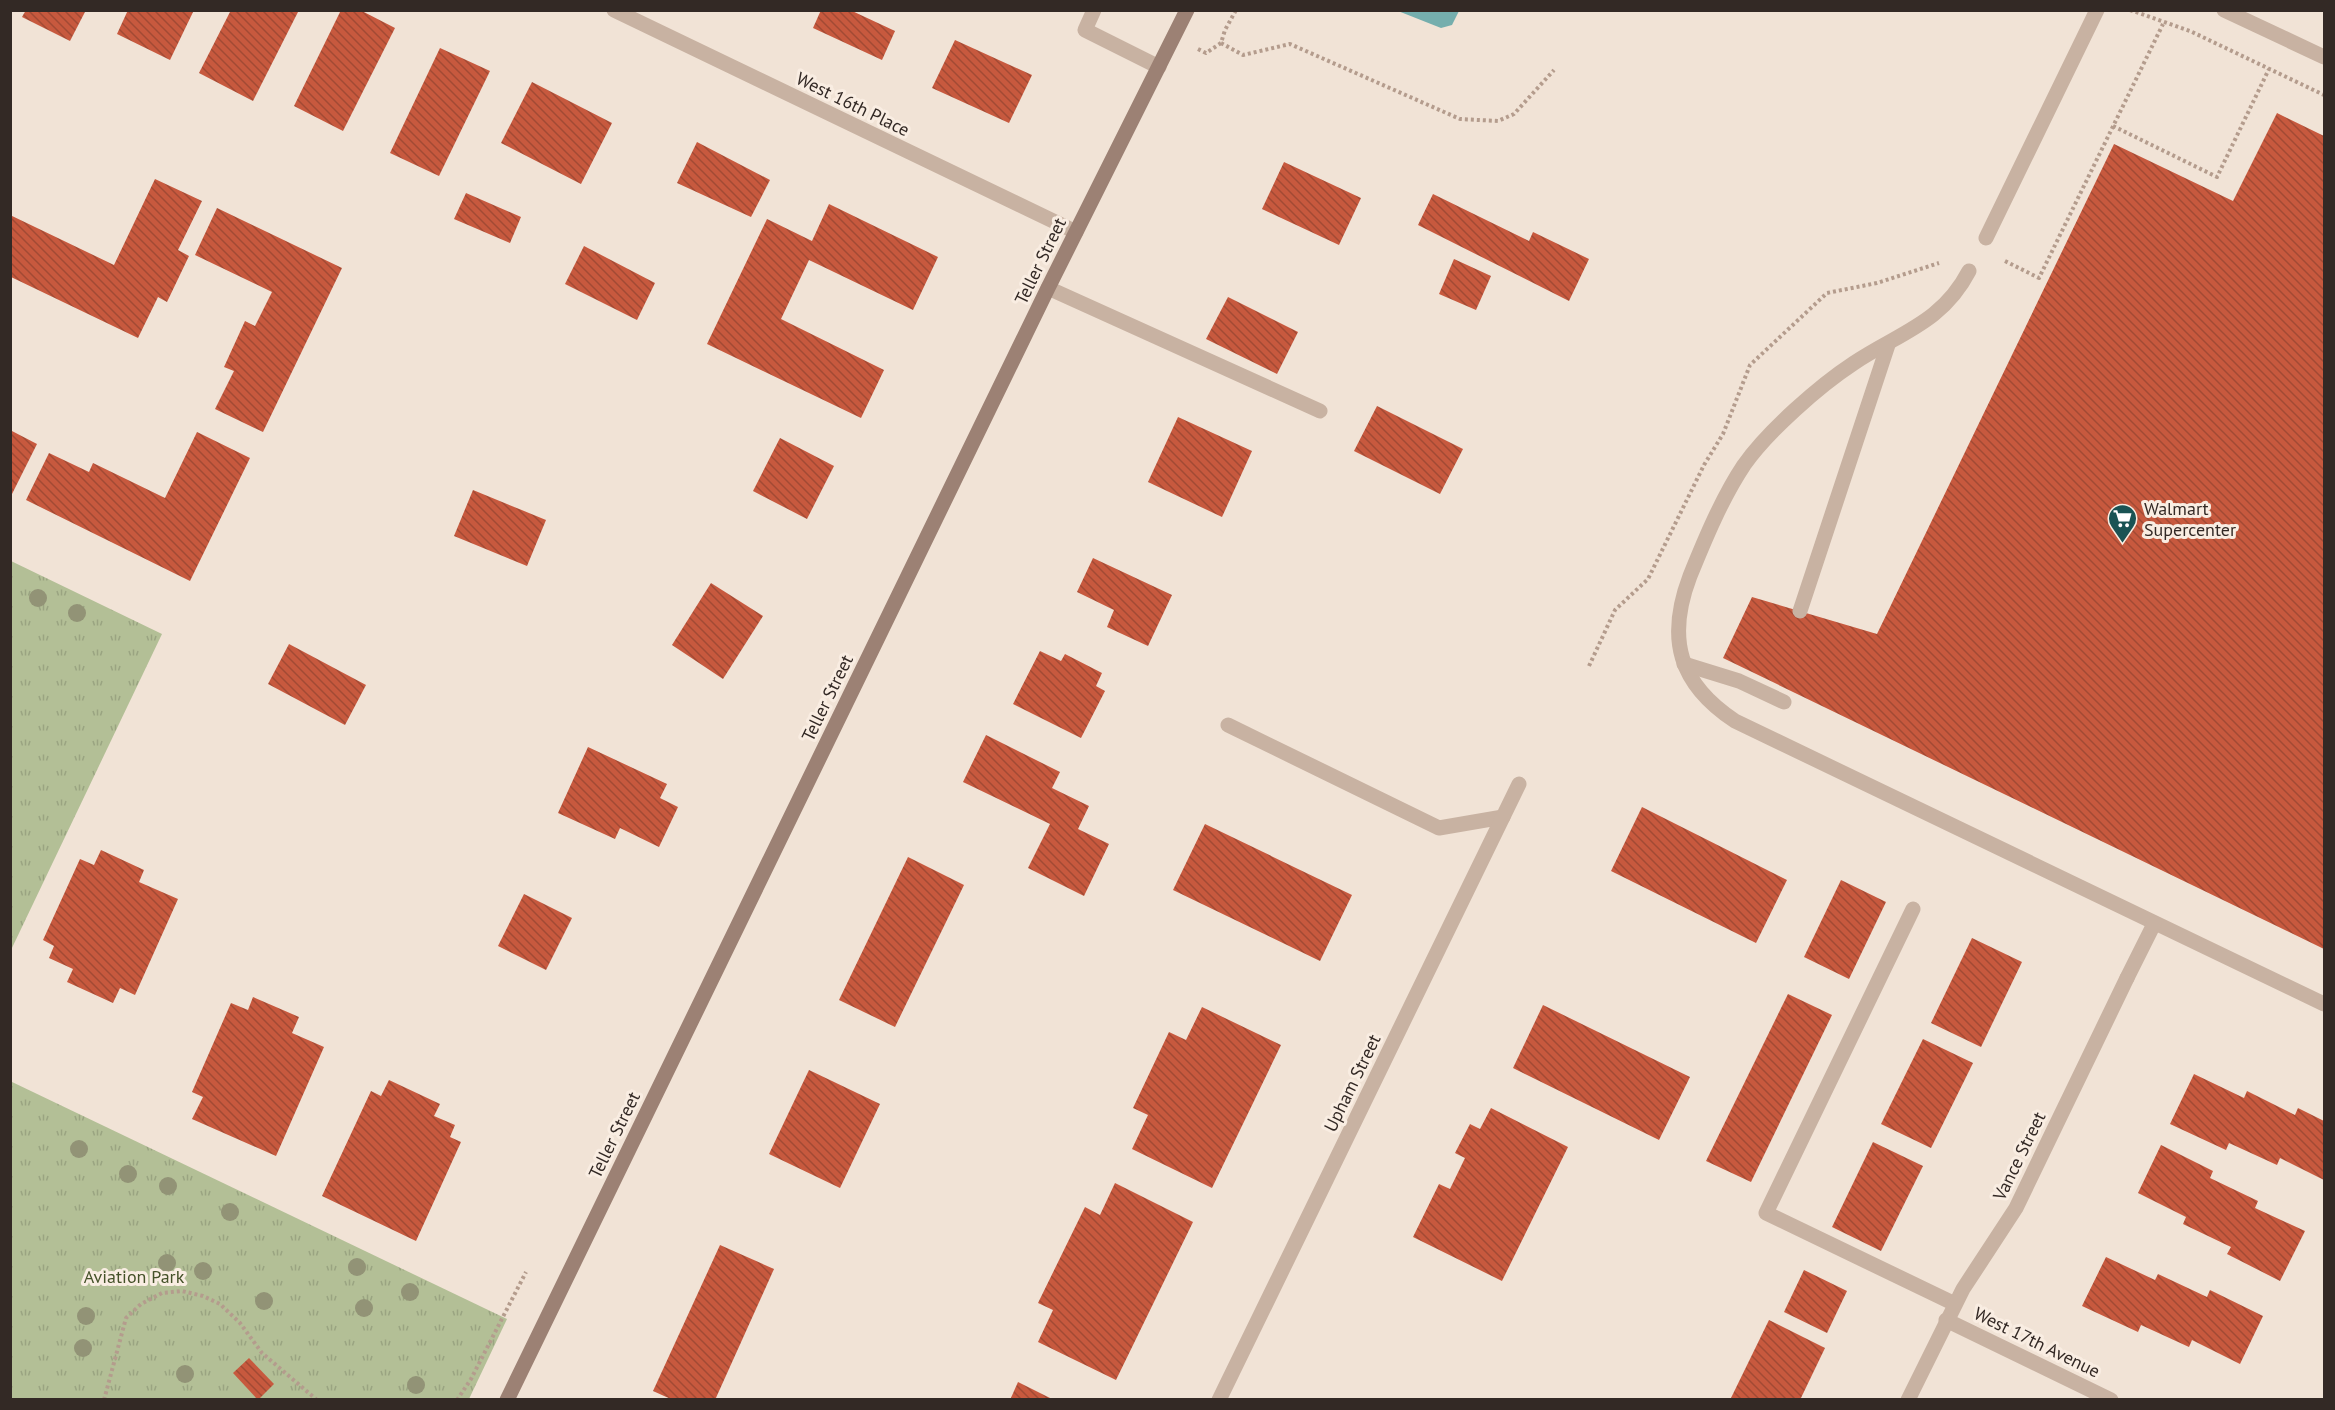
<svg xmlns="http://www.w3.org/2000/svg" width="2335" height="1410" font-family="'PT Sans',sans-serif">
  <defs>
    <pattern id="park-tufts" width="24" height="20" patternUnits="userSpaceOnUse" patternTransform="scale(1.5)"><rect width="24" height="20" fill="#b3bf96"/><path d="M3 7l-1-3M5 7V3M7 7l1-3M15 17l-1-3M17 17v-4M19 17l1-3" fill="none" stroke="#9aa481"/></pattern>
    <pattern id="building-back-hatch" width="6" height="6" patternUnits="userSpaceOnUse" patternTransform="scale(1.5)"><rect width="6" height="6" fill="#c7593e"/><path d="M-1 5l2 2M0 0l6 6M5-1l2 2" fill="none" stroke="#a24a34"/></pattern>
  </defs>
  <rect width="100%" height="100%" fill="#f1e3d6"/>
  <g fill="url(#park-tufts)">
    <polygon points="11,561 162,634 11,950"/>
    <polygon points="10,1081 507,1319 469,1399 11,1399"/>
  </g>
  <polygon fill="#75aead" points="1398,11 1459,11 1452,25 1441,28"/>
  <g fill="url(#building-back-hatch)">
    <polygon points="26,10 86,10 70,41 22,17"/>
    <polygon points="128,10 194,10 170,60 117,34"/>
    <polygon points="231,10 299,10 253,101 199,73"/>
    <polygon points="341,10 360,10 395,28 343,131 294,106"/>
    <polygon points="821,10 850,10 895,31 882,60 813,28"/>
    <polygon points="955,40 1032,75 1009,123 932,88"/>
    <polygon points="440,48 490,71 439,176 390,153"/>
    <polygon points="532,82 612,123 581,184 501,143"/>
    <polygon points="2277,113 2324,136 2324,949 1723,658 1752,597 1877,634 2114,144 2233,201"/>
    <polygon points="697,142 770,180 751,217 677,183"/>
    <polygon points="1284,162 1361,198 1339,245 1262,209"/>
    <polygon points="155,179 202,201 178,250 189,256 167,302 158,297 138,338 11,277 10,215 114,265"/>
    <polygon points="466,193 521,217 510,243 454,219"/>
    <polygon points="1433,194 1529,241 1533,232 1589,259 1569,301 1418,225"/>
    <polygon points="829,204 938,257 913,310 809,260 781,319 884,370 861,418 707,344 767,219 812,241"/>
    <polygon points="217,208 342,268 263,432 215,409 234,371 224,367 245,321 255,326 272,292 195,255"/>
    <polygon points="584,246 655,283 637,320 565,284"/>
    <polygon points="1454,259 1491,276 1476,310 1439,294"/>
    <polygon points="1228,297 1298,332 1277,374 1206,339"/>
    <polygon points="1377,406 1463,449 1440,494 1354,451"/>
    <polygon points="1178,417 1252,451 1222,517 1148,482"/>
    <polygon points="10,430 37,444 12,494 10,493"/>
    <polygon points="197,432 250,458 190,581 26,500 49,453 89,472 93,463 165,498"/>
    <polygon points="780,438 834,466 807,519 753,491"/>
    <polygon points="473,490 546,520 527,566 454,536"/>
    <polygon points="1093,558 1172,595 1148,646 1107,627 1114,610 1077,592"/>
    <polygon points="711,583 763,616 723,679 672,645"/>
    <polygon points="289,644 366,685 345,725 268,684"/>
    <polygon points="1040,651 1061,661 1065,654 1102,673 1096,686 1105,691 1081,738 1013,704"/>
    <polygon points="986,735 1060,772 1052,788 1089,806 1078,829 1109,844 1084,896 1028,868 1050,824 963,782"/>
    <polygon points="588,747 667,784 660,798 678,807 659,847 620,828 615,839 558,813"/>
    <polygon points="1642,807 1787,880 1756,943 1611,871"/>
    <polygon points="1205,824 1352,895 1320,961 1173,890"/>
    <polygon points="101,850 144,870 139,882 178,899 135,995 120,988 113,1003 67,982 73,969 49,958 54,946 43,940 80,859 94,865"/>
    <polygon points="908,857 964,885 895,1027 839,1000"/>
    <polygon points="1841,880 1886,902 1849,979 1804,957"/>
    <polygon points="524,894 572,918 546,970 498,946"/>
    <polygon points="1972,938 2022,962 1981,1047 1931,1023"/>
    <polygon points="1788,994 1832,1015 1751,1182 1706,1161"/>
    <polygon points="253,997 299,1017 292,1033 324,1047 276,1156 192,1119 203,1097 192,1092 231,1003 248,1010"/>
    <polygon points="1543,1005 1690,1077 1659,1140 1513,1068"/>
    <polygon points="1202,1007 1281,1045 1212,1188 1132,1149 1148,1115 1133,1108 1169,1032 1186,1040"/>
    <polygon points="1923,1039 1973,1063 1931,1148 1881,1124"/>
    <polygon points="809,1070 880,1104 840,1188 769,1154"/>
    <polygon points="2194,1074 2244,1098 2247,1091 2295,1115 2298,1108 2324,1121 2324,1180 2280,1158 2277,1165 2229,1143 2226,1150 2170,1124"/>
    <polygon points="389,1080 440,1104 434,1116 455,1125 450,1137 461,1142 416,1241 322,1196 371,1091 381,1096"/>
    <polygon points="1491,1108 1568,1147 1502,1281 1413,1237 1439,1184 1450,1189 1465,1158 1455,1153 1470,1124 1480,1129"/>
    <polygon points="1873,1142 1923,1166 1881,1251 1832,1227"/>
    <polygon points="2161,1145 2213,1171 2210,1178 2258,1201 2255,1208 2305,1231 2280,1281 2227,1254 2231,1247 2183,1224 2186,1217 2138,1193"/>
    <polygon points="1115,1183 1193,1222 1116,1380 1038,1342 1053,1310 1038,1303 1085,1207 1100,1215"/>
    <polygon points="720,1245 774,1269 715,1400 673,1400 653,1391"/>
    <polygon points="2106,1257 2155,1280 2158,1274 2207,1297 2210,1290 2263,1316 2240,1364 2192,1340 2189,1347 2141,1325 2138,1332 2082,1306"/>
    <polygon points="1804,1270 1847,1291 1827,1333 1784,1312"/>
    <polygon points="1769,1320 1825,1348 1800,1400 1730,1400"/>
    <polygon points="249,1358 274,1384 258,1400 233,1373"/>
    <polygon points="1018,1382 1054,1400 1010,1400"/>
  </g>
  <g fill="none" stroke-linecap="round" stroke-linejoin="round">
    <g stroke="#b49c8d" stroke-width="4" stroke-dasharray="3 3" stroke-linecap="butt">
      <polyline points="2130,10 2190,31 2324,95"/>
      <polyline points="1221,43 1243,55 1290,44 1460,119 1498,121 1514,114 1554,70"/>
      <polyline points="1198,49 1206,53 1221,43 1225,30 1236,10"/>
      <polyline points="2113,126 2217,177 2269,69"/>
      <polyline points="2005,261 2039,278 2163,24"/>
      <polyline points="1589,666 1615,610 1648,579 1704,465 1723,434 1750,365 1827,293 1877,283 1939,263"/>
      <polyline points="104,1400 126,1318 141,1304 162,1293 182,1291 203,1296 220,1304 240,1323 262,1353 317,1400"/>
      <polyline points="457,1400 471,1379 526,1272"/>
    </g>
    <g stroke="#c8b2a2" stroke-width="15">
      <polyline points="1094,10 1085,30 1159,67"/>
      <polyline points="2224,10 2324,57"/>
      <polyline points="1986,238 2097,10"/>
      <path d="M1969,271C1942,323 1899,333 1854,363C1819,386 1768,431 1744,465C1722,498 1705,539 1690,576C1666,639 1679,684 1735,721L2324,1004"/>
      <polyline points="1048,288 1320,411"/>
      <polyline points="1800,611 1888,345"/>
      <polyline points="1684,664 1739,681 1784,702"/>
      <polyline points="1228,725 1439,828 1503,817"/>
      <polyline points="1913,909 1766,1213 1955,1304"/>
      <polyline points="2127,978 2154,924"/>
    </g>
    <g stroke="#c8b2a2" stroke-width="15">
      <polyline points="614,10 1076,232"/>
      <polyline points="1946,1320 2111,1400"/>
      <polyline points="1219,1400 1519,784"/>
      <polyline points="1908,1400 1963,1289 2016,1208 2127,978"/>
    </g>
    <polyline stroke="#9c8174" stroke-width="15" points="507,1400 1048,288 1187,10"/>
  </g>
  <g fill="#929376">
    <circle cx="38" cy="598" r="9"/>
    <circle cx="77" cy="613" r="9"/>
    <circle cx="79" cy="1149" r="9"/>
    <circle cx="128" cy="1174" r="9"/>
    <circle cx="168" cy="1186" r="9"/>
    <circle cx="230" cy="1212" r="9"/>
    <circle cx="167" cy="1263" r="9"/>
    <circle cx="357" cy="1267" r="9"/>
    <circle cx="203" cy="1271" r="9"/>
    <circle cx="410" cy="1292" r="9"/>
    <circle cx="264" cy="1301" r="9"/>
    <circle cx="364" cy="1308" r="9"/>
    <circle cx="86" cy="1316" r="9"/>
    <circle cx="83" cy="1348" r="9"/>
    <circle cx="185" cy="1374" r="9"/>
    <circle cx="416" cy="1385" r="9"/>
  </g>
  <defs>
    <symbol id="supermarket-pin" viewBox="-11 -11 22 30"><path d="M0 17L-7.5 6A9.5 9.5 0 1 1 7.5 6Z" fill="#1a5354" stroke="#f9ede2"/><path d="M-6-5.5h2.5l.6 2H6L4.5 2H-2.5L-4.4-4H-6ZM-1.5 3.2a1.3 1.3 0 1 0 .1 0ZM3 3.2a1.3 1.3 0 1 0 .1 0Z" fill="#fff"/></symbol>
  </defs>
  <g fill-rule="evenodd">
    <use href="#supermarket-pin" x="2106" y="502" width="33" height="45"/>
  </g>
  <g text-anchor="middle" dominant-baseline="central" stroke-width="6" stroke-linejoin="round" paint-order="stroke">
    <g font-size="18" fill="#332925" stroke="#f9ede2">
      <text transform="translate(853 104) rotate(26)">West 16th Place</text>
      <text transform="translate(1040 261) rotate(-64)">Teller Street</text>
      <text transform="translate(827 698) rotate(-64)">Teller Street</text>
      <text transform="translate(1352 1083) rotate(-64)">Upham Street</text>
      <text transform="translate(614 1135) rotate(-64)">Teller Street</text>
      <text transform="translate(2019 1156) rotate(-64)">Vance Street</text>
      <text transform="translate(2037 1342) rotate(26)">West 17th Avenue</text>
    </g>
    <g font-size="18" fill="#332925" stroke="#f9ede2" text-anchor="start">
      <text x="2144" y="508">Walmart<tspan x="2144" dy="21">Supercenter</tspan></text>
    </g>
    <g font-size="18" fill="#445128" stroke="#f9ede2">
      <text x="134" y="1276">Aviation Park</text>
    </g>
  </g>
  <rect width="2335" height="1410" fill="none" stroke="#332925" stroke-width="24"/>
</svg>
